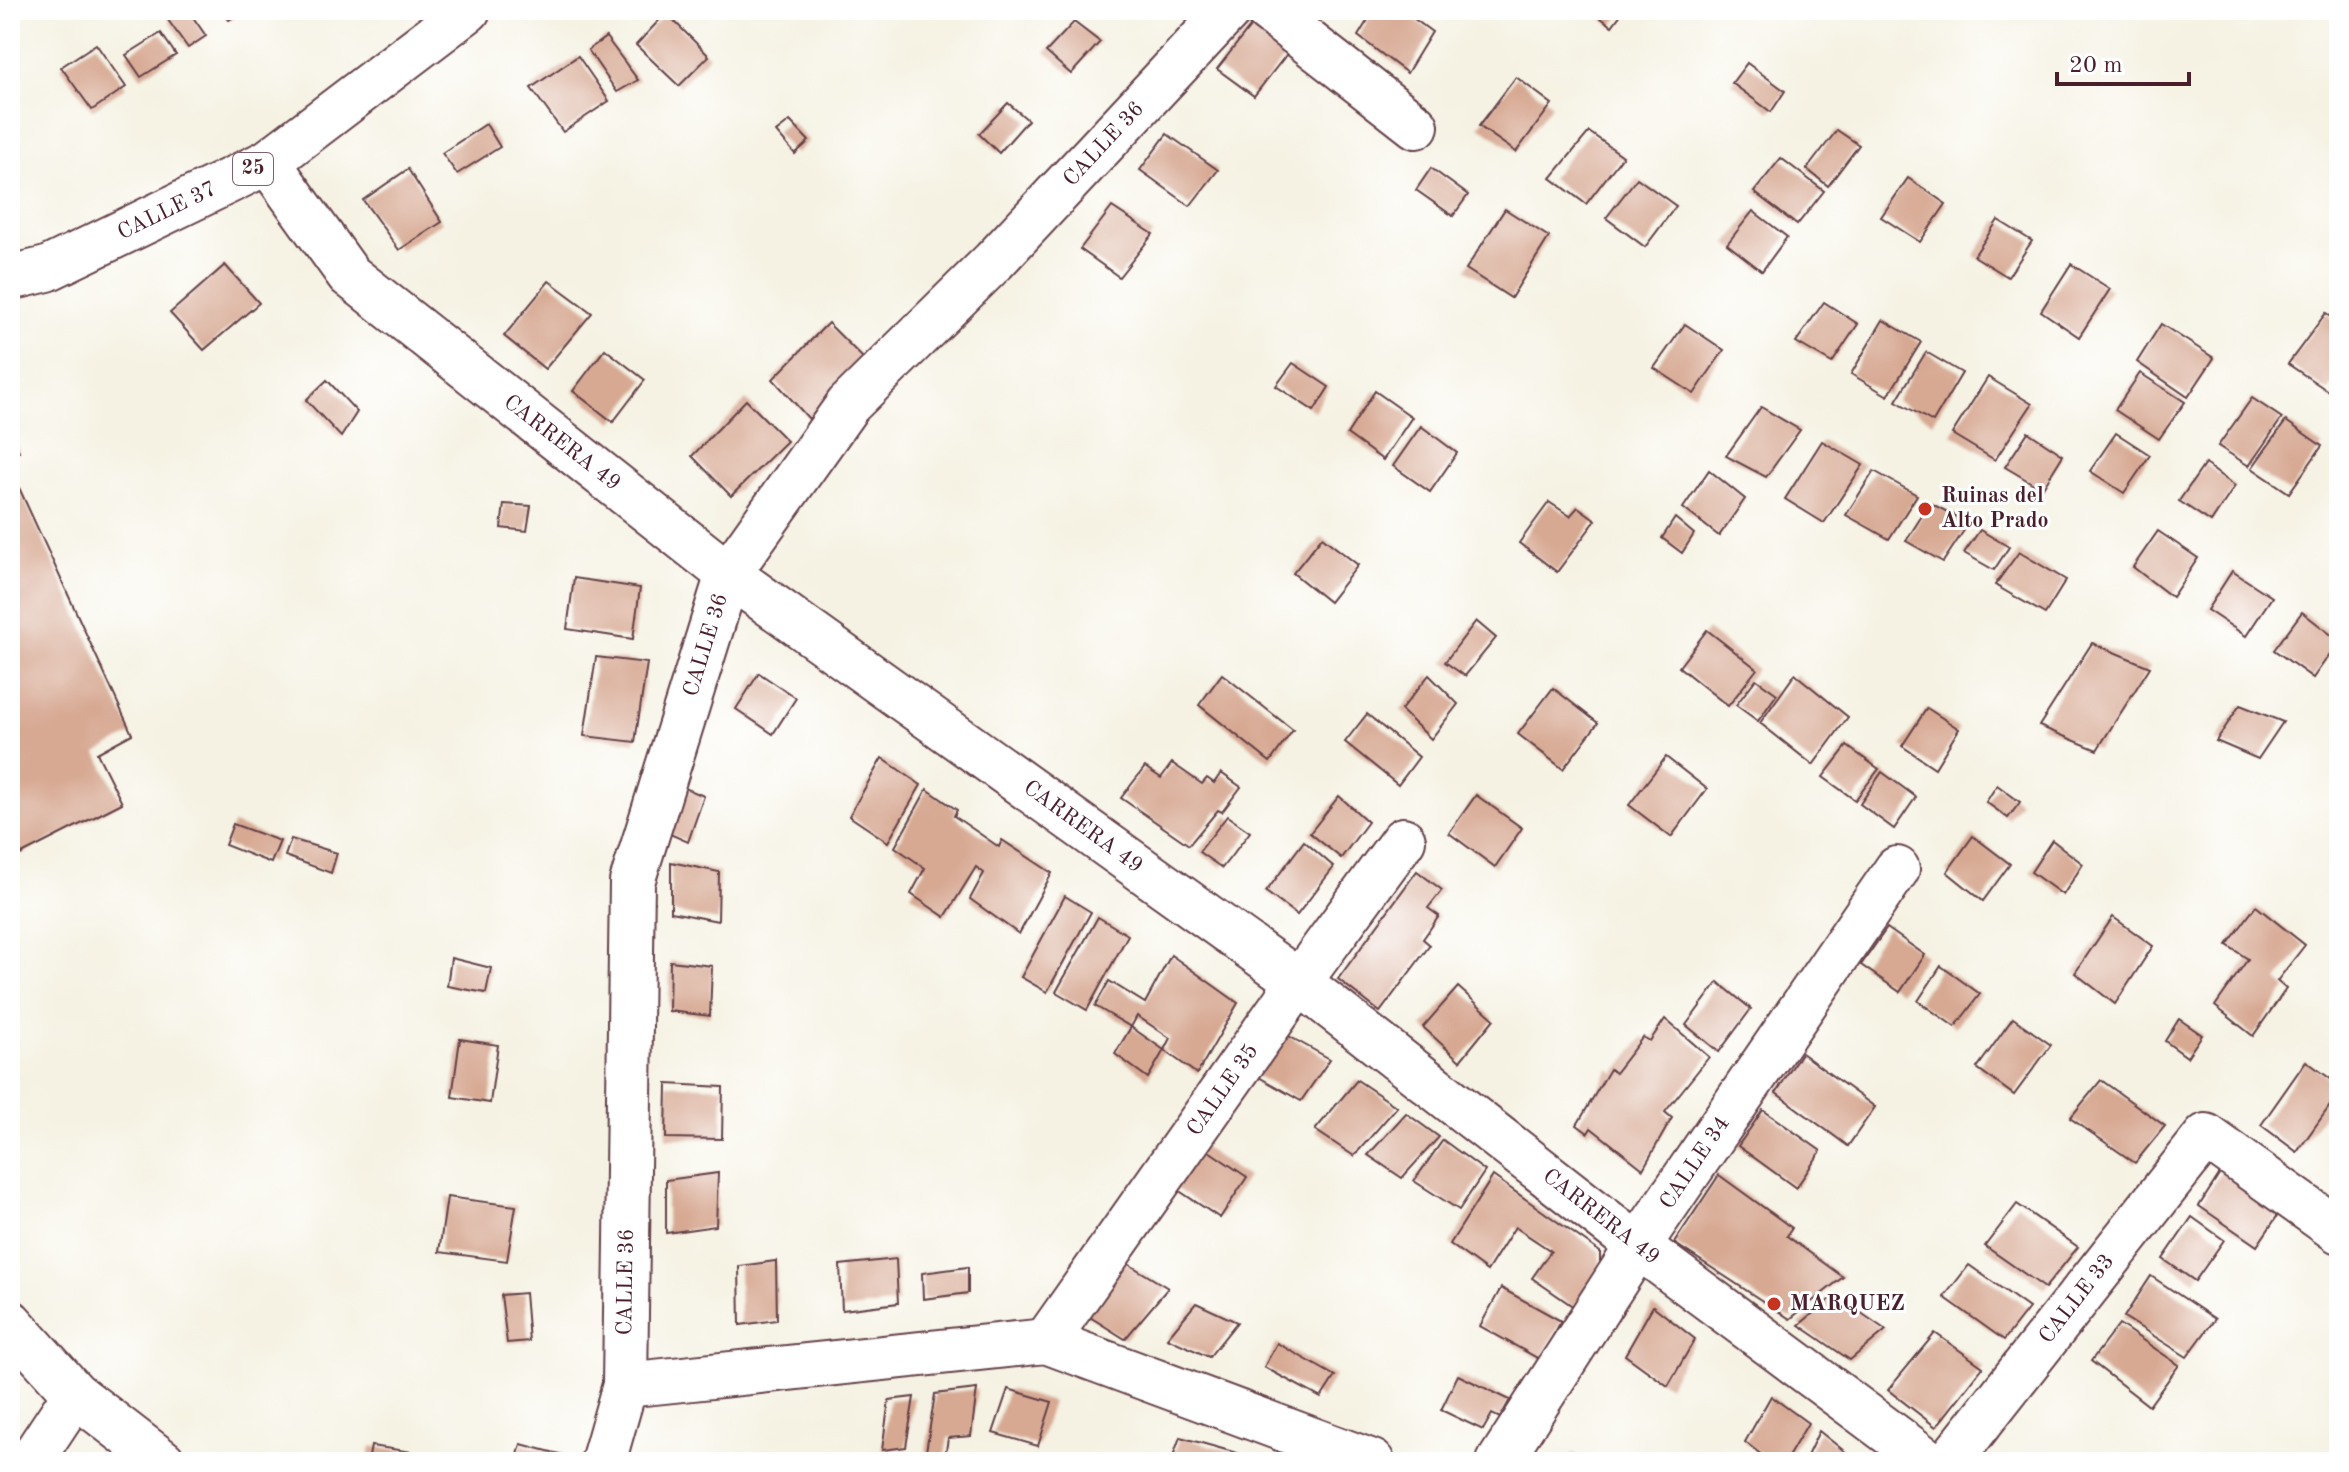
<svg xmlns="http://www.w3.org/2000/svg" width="2349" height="1472" font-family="'Old Standard TT',serif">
  <rect width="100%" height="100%" fill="#fff"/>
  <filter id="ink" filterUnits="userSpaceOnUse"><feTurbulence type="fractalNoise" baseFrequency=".0125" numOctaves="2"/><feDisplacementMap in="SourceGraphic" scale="16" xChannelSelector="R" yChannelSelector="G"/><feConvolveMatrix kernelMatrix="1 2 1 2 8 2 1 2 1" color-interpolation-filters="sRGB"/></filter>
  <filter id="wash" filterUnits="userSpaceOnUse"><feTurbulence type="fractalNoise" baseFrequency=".006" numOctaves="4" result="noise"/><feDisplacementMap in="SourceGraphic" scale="32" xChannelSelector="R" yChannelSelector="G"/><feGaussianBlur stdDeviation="1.8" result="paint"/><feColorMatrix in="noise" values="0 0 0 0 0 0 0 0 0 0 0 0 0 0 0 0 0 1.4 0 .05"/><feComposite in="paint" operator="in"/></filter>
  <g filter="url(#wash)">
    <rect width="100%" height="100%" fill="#f5f2e3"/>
    <g id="blocks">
      <g fill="#d7a993">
        <polygon points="182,10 188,10 206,36 188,48 168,20"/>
        <polygon points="222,10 245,10 229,20"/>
        <polygon points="1374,10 1402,10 1432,32 1407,73 1358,36"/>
        <polygon points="1590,10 1624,10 1612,26"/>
        <polygon points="666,13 709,56 679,86 636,45"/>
        <polygon points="1074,22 1100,42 1071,74 1046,52"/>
        <polygon points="1254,22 1290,50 1254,96 1217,69"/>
        <polygon points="161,33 176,55 141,77 126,55"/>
        <polygon points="606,37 638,80 617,92 588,50"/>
        <polygon points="96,44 126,87 92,110 61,67"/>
        <polygon points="578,56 609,101 563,132 531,88"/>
        <polygon points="1747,63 1785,91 1771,112 1732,83"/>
        <polygon points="1516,77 1552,104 1516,152 1479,126"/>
        <polygon points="1008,103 1028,120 999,153 979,134"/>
        <polygon points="790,121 809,141 795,154 776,132"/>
        <polygon points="486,124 500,147 457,174 442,153"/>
        <polygon points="1837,130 1859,145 1828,186 1807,169"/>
        <polygon points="1589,132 1623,156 1586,204 1551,178"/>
        <polygon points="1167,134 1218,170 1190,206 1140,170"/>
        <polygon points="1781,158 1824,191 1797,225 1754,192"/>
        <polygon points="1431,168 1468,195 1453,216 1416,190"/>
        <polygon points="408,169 442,222 399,250 363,200"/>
        <polygon points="1637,178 1676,206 1645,247 1606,218"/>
        <polygon points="1908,178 1946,204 1920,242 1881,217"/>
        <polygon points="1112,207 1153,234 1119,277 1080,249"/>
        <polygon points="1505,209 1549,237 1511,298 1466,269"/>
        <polygon points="1753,211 1787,237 1762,271 1727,244"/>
        <polygon points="1998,220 2032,241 2008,277 1974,256"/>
        <polygon points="2071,264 2110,289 2079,337 2041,311"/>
        <polygon points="225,265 259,303 204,350 170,313"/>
        <polygon points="549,281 592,313 545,369 504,336"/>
        <polygon points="1824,302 1858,324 1832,363 1796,342"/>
        <polygon points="2326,313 2339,323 2339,337 2331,349 2339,355 2339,377 2328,391 2288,364"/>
        <polygon points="1883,320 1921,342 1888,396 1851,374"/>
        <polygon points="828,323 866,361 809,419 773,379"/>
        <polygon points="1685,324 1724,350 1694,394 1654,368"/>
        <polygon points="2161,324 2214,358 2188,397 2137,362"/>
        <polygon points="605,349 645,380 613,422 573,391"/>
        <polygon points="1926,352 1962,373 1933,422 1896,401"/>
        <polygon points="1293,363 1329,387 1314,411 1276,386"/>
        <polygon points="2140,373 2185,402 2159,439 2115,410"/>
        <polygon points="1988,377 2032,404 1995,460 1952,434"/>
        <polygon points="327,380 357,412 341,437 306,400"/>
        <polygon points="1375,391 1412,417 1383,460 1347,434"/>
        <polygon points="2252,398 2282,418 2249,466 2218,446"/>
        <polygon points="746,400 787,441 731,496 692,456"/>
        <polygon points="1761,407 1800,430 1766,477 1726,456"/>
        <polygon points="2286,421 2322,446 2289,493 2252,468"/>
        <polygon points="1421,426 1457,453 1430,492 1393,466"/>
        <polygon points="2028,432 2063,455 2042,489 2005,467"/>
        <polygon points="10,433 19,451 10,455"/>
        <polygon points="2116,433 2150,455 2124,493 2090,471"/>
        <polygon points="1822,441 1863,465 1824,523 1785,499"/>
        <polygon points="2205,464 2235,486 2211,522 2179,501"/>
        <polygon points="10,468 132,734 97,753 122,803 10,860"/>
        <polygon points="1709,470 1745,499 1719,536 1683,508"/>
        <polygon points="1874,471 1917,495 1889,539 1846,515"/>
        <polygon points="1549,502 1570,516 1578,507 1596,520 1557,572 1519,543"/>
        <polygon points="1930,503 1969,523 1943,562 1906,541"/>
        <polygon points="504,504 531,506 527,531 501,528"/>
        <polygon points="1675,518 1694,534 1682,553 1662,538"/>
        <polygon points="1980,530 2009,547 1994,570 1964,553"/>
        <polygon points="2158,531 2198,558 2172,597 2133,567"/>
        <polygon points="1322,537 1358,565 1329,602 1293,573"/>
        <polygon points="2019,552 2066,580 2045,614 1995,585"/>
        <polygon points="2232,571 2272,597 2246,636 2207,610"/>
        <polygon points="574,578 640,588 633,639 567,629"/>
        <polygon points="2302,612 2339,641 2313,678 2274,650"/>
        <polygon points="1476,621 1496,638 1465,676 1445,662"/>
        <polygon points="1707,630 1757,669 1728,706 1679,667"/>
        <polygon points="2092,643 2150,667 2097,750 2039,726"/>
        <polygon points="596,657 647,663 635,742 584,736"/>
        <polygon points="759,673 796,698 773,734 736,709"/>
        <polygon points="1222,674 1293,730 1270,762 1199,705"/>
        <polygon points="1795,674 1848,717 1813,765 1760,723"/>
        <polygon points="1429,675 1458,704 1431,739 1401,710"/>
        <polygon points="1756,679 1777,694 1758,721 1736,705"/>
        <polygon points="1553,688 1598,723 1563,769 1518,734"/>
        <polygon points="2240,705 2283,722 2258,759 2216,741"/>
        <polygon points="1927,708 1959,729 1935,768 1902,746"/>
        <polygon points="1367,714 1419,757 1398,785 1345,742"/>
        <polygon points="1847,746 1879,769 1855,800 1823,777"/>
        <polygon points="1666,757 1707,789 1671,837 1629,805"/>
        <polygon points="882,758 921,785 888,842 849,816"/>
        <polygon points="1172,763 1202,784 1207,778 1214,783 1221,773 1241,787 1222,812 1218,810 1189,845 1121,798 1145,767 1161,778"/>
        <polygon points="1882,772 1916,797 1894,829 1860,804"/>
        <polygon points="1997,785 2020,802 2008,818 1986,802"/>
        <polygon points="680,786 704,796 688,842 663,831"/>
        <polygon points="927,789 957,810 954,816 999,847 1002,840 1052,873 1019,934 970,899 984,873 976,867 945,917 911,894 925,868 895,847"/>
        <polygon points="1476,795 1522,828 1495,867 1449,833"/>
        <polygon points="1339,796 1368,822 1341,858 1310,833"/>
        <polygon points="1227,816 1250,832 1222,868 1199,852"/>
        <polygon points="233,824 280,841 271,863 225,845"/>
        <polygon points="1973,836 2010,864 1983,901 1947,872"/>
        <polygon points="291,839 337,853 331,873 285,856"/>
        <polygon points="2052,840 2083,864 2063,895 2031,872"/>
        <polygon points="1304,841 1334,867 1297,915 1266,892"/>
        <polygon points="671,862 719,872 718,921 671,912"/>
        <polygon points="1417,871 1442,890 1428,908 1439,916 1423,939 1430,945 1380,1012 1338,979"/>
        <polygon points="1065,896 1091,912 1047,992 1021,977"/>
        <polygon points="2256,906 2305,945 2277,981 2286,989 2253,1036 2215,1006 2248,959 2227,945"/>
        <polygon points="1098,917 1128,935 1087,1010 1056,992"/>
        <polygon points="2113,917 2153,946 2115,1004 2075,973"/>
        <polygon points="1887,928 1925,955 1900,992 1861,965"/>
        <polygon points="1171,955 1238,1003 1197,1074 1164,1050 1170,1038 1137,1016 1131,1027 1095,1006 1109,981 1145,1003"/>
        <polygon points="451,958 491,968 486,993 447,986"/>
        <polygon points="670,961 712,966 710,1016 669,1011"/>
        <polygon points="1941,966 1980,994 1955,1027 1918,1001"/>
        <polygon points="1718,982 1751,1009 1719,1052 1686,1025"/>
        <polygon points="1458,987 1494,1019 1460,1061 1423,1027"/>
        <polygon points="2013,1018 2051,1045 2014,1095 1977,1068"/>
        <polygon points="1665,1019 1709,1057 1665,1112 1672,1118 1643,1169 1591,1128 1588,1133 1577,1125 1610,1069 1615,1073 1643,1037 1650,1041"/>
        <polygon points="2179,1019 2202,1035 2187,1057 2165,1041"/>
        <polygon points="1131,1027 1164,1050 1148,1078 1115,1054"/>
        <polygon points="1285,1034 1330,1059 1301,1101 1257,1076"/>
        <polygon points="460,1039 498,1045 490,1103 452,1097"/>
        <polygon points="1801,1053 1875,1107 1848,1146 1776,1093"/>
        <polygon points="2306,1061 2339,1085 2339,1093 2297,1152 2261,1125"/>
        <polygon points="1357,1080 1397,1107 1354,1156 1315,1130"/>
        <polygon points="2101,1080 2165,1126 2135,1163 2070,1118"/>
        <polygon points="667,1084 723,1087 722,1139 666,1138"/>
        <polygon points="1763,1110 1821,1151 1796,1188 1738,1146"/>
        <polygon points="1406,1113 1439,1137 1402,1178 1368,1155"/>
        <polygon points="1443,1140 1485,1171 1459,1210 1414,1181"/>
        <polygon points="1203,1147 1247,1177 1220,1218 1175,1188"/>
        <polygon points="2223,1169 2282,1209 2257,1246 2199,1206"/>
        <polygon points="718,1173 716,1226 666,1233 666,1180"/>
        <polygon points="1719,1175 1792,1228 1787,1236 1843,1277 1790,1319 1674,1243"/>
        <polygon points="1493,1176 1600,1252 1600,1265 1574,1307 1532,1278 1551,1251 1515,1227 1487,1271 1450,1244"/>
        <polygon points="447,1197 516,1206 507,1261 439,1252"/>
        <polygon points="2017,1204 2078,1247 2045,1288 1985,1246"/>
        <polygon points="2192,1217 2224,1240 2195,1281 2163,1259"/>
        <polygon points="896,1259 898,1303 842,1310 840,1265"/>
        <polygon points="776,1261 777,1320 740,1325 739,1266"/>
        <polygon points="1125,1262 1168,1288 1125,1339 1082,1312"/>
        <polygon points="1969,1265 2029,1308 2004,1340 1944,1297"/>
        <polygon points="968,1267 968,1293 923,1299 922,1273"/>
        <polygon points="2151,1276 2215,1319 2187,1357 2124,1317"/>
        <polygon points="1501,1288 1561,1321 1541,1360 1480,1326"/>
        <polygon points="525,1293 529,1341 507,1343 501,1295"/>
        <polygon points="1835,1295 1886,1330 1850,1360 1799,1325"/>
        <polygon points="1196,1303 1237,1322 1209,1357 1167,1338"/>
        <polygon points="1653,1306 1695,1339 1668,1386 1625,1355"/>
        <polygon points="2119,1324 2179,1365 2149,1406 2091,1361"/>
        <polygon points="1935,1333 1983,1367 1936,1427 1888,1390"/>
        <polygon points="1277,1343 1335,1376 1321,1398 1264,1367"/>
        <polygon points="1458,1375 1510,1400 1500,1418 1492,1414 1483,1430 1441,1410"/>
        <polygon points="977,1389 971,1436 948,1438 945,1457 925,1458 935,1394"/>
        <polygon points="1008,1389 1052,1402 1038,1446 993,1433"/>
        <polygon points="1771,1396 1808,1423 1785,1462 1771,1462 1745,1442"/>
        <polygon points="914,1397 906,1447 882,1450 889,1400"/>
        <polygon points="1819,1431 1858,1462 1804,1462"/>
        <polygon points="1180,1437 1244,1455 1241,1462 1171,1462"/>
        <polygon points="521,1444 586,1461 585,1462 516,1462"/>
        <polygon points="371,1446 420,1453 418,1462 368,1462"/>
        <polygon points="1572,1453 1593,1462 1568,1462"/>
      </g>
    </g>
  </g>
  <g filter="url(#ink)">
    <use href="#blocks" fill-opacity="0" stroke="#643f47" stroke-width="2"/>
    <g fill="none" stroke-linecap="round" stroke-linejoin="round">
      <defs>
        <g id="minor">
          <polyline points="1267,10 1416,126"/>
          <polyline points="268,162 349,275 728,574 1299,982 1638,1246 1929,1462"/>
          <polyline points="1046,1341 1299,982 1403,840"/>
          <polyline points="625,1385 1046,1341 1372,1462"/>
          <polyline points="30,1462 75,1394"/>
          <polyline points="603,1462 625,1385 632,882 728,574 848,405 994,261 1229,10"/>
          <polyline points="1499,1462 1638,1246 1897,869"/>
          <polyline points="1949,1462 2206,1136 2339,1231"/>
        </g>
        <g id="major">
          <polyline points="10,278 47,269 268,162 468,10"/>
          <polyline points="10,1322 75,1394 163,1462"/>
        </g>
      </defs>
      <use href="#minor" stroke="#643f47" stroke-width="48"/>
      <use href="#major" stroke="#643f47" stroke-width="48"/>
      <use href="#minor" stroke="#fff" stroke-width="44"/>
      <use href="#major" stroke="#fff" stroke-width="44"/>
    </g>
  </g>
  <g fill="#c8321e" stroke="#fff" stroke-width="3">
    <circle cx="1925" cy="509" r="8"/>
    <circle cx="1774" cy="1304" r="8"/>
  </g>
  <g text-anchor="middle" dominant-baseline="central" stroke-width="6" stroke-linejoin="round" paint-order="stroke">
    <rect fill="#fff" stroke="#80626b" stroke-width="2" x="233" y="153" width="40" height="32" rx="6"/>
    <g font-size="20" font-weight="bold" fill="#4a1f2b">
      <text x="253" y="169">25</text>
    </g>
    <g font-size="22" fill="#4a1f2b" stroke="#fff">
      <text transform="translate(1104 144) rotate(-47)">CALLE 36</text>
      <text transform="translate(167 211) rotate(-26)">CALLE 37</text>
      <text transform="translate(562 443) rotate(38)">CARRERA 49</text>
      <text transform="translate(706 645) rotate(-73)">CALLE 36</text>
      <text transform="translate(1083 827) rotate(36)">CARRERA 49</text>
      <text transform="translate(1223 1090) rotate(-55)">CALLE 35</text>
      <text transform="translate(1695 1163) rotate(-56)">CALLE 34</text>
      <text transform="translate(1601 1217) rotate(38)">CARRERA 49</text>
      <text transform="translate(626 1282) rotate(-89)">CALLE 36</text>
      <text transform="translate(2077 1299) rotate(-52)">CALLE 33</text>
    </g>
    <g font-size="22" font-weight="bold" fill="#4a1f2b" stroke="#fff" text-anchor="start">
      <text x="1941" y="496">Ruinas del<tspan x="1941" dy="25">Alto Prado</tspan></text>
      <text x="1790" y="1304">MARQUEZ</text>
    </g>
  </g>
  <rect width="2349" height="1472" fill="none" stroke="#fff" stroke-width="40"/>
  <path d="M2057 72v12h132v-12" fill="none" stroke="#4a1f2b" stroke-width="4"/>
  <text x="2069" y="72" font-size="24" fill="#4a1f2b" stroke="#ffffff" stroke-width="6" paint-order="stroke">20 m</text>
</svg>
